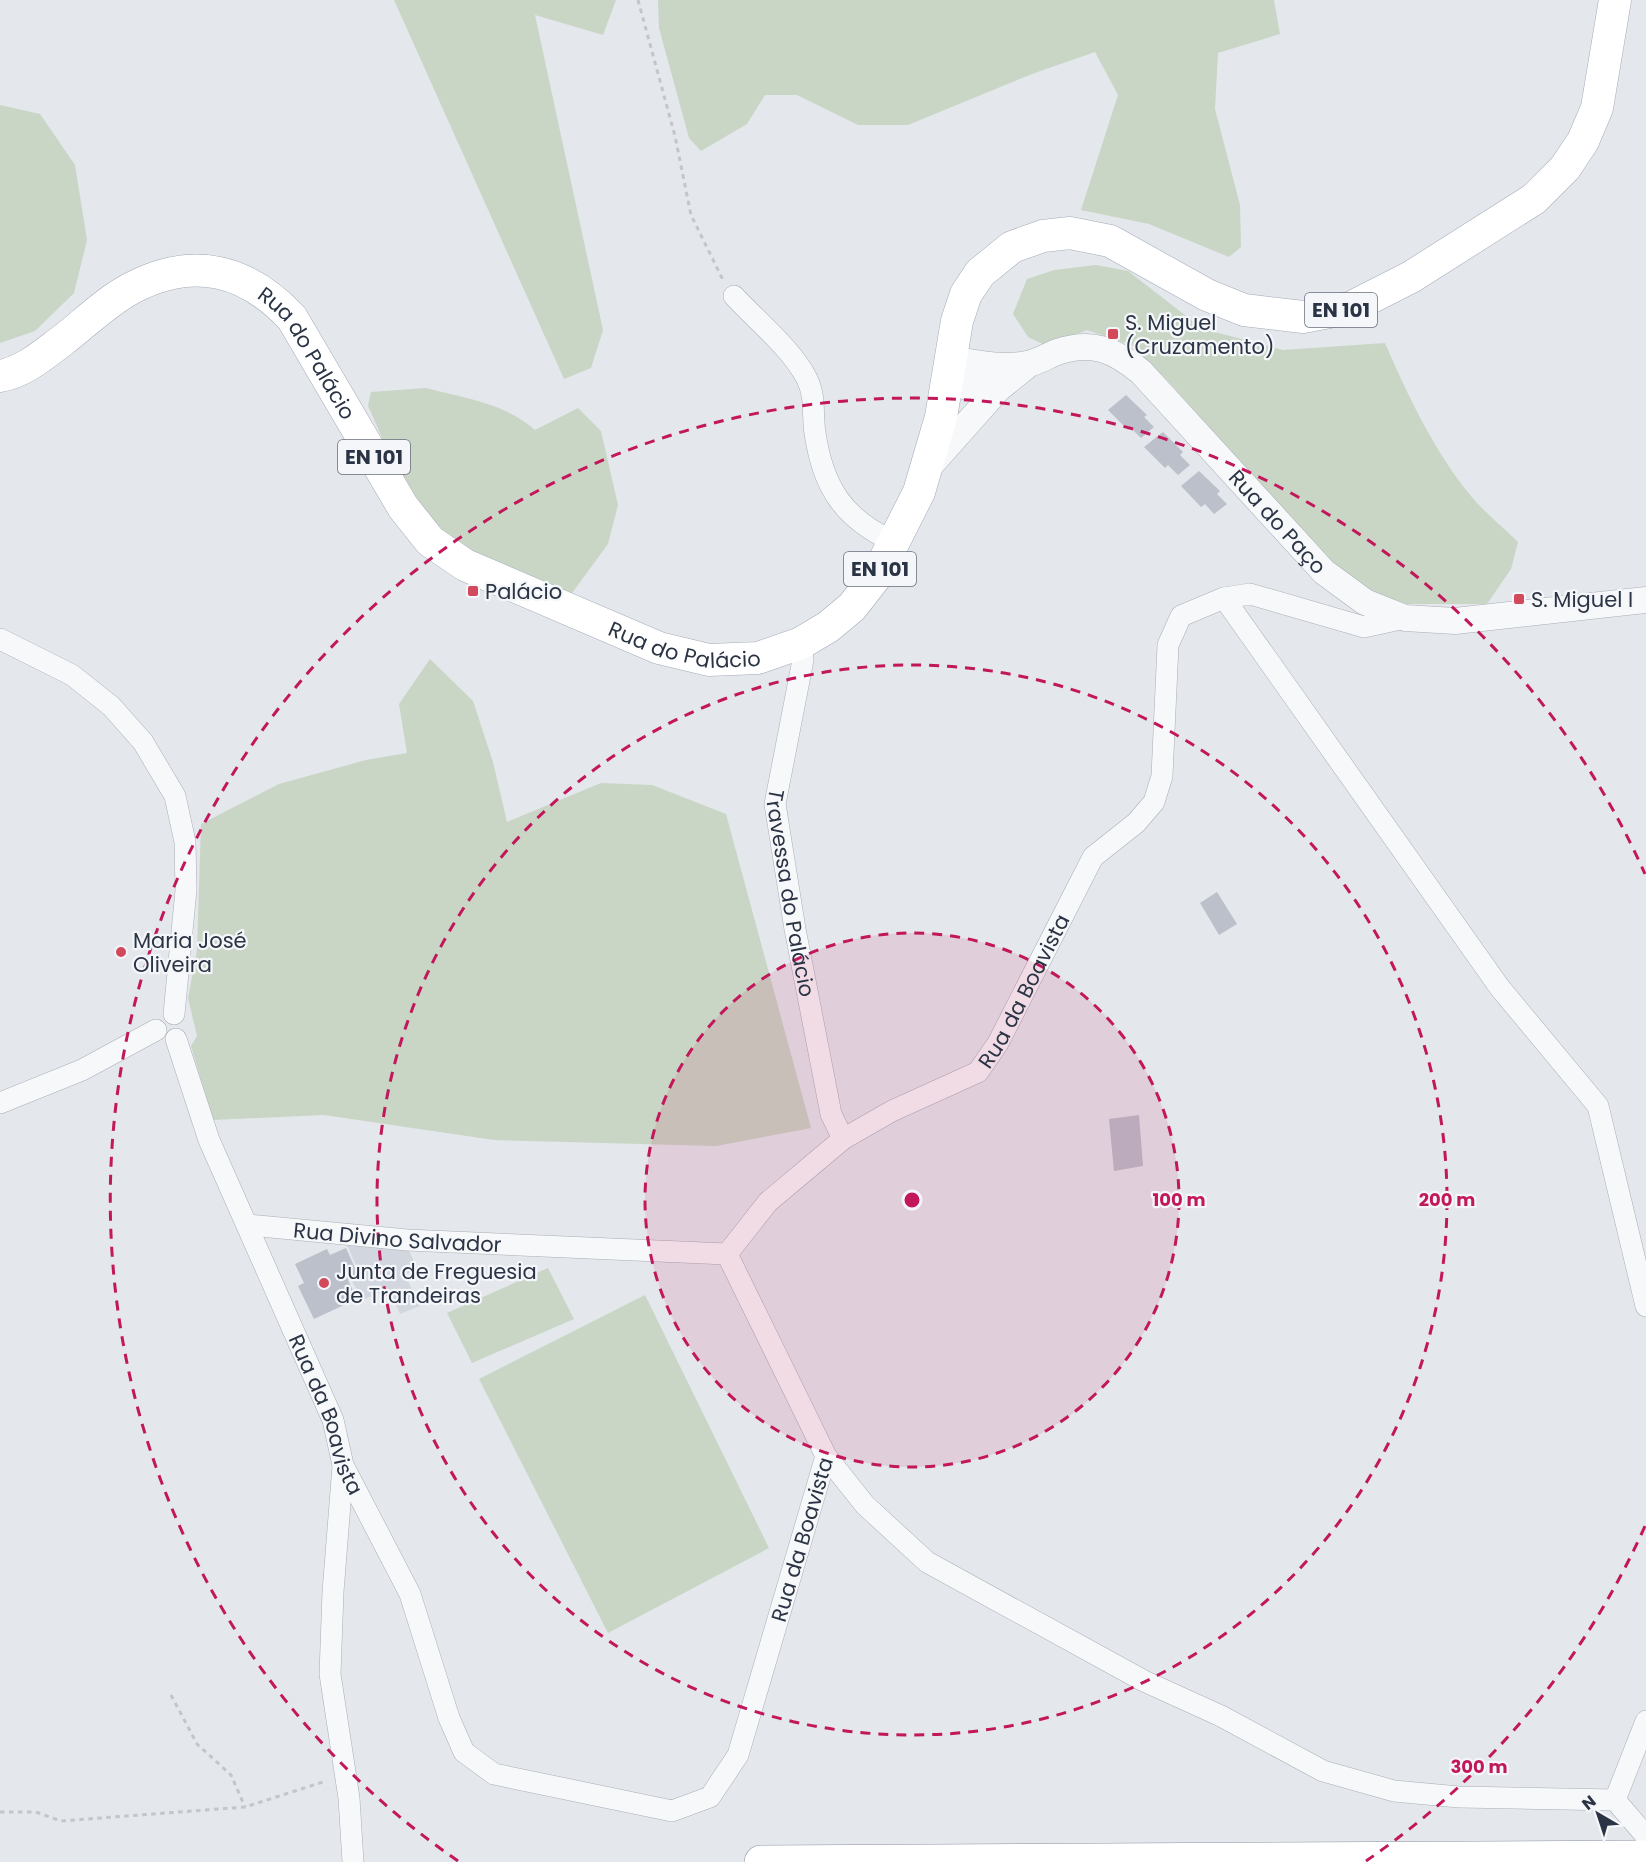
<svg xmlns="http://www.w3.org/2000/svg" width="1646" height="1862" font-family="Poppins,sans-serif">
  <rect width="100%" height="100%" fill="#e4e7ec"/>
  <polygon fill="#d2d6de" points="356,1241 406,1244 417,1268 405,1275 420,1306 400,1314 389,1289 362,1300 352,1281 361,1276 347,1245"/>
  <g fill="#c9d6c5">
    <polygon points="394,0 616,0 603,35 535,15 603,330 591,368 564,379"/>
    <polygon points="658,0 1274,0 1280,34 1218,53 1215,109 1240,205 1241,247 1229,257 1149,224 1081,210 1118,95 1095,52 1032,74 908,125 858,125 797,95 765,95 747,124 701,151 689,138 659,28"/>
    <polygon points="0,105 40,114 75,165 87,240 74,293 35,331 0,343"/>
    <path d="M1096,265L1128,271L1203,329L1283,350L1385,343C1408,396 1434,451 1471,496C1485,513 1503,527 1518,542L1511,569L1487,604H1407L1356,586L1312,545L1170,383L1131,345L1087,330L1047,346L1028,337L1013,314L1027,279L1054,270Z"/>
    <path d="M426,388C464,398 505,403 535,430L578,408L601,431L618,505L608,544L572,593C510,574 449,555 412,496C394,469 382,436 368,406L371,392Z"/>
    <polygon points="430,659 473,701 493,762 507,822 601,783 652,785 726,814 811,1128 716,1146 494,1140 324,1115 213,1120 191,1046 197,1036 188,998 197,950 201,824 279,784 366,760 407,753 399,704"/>
    <polygon points="548,1268 574,1319 472,1363 447,1313"/>
    <polygon points="645,1295 769,1548 608,1633 479,1379"/>
  </g>
  <g fill="#bbc0ca">
    <polygon points="1126,395 1147,415 1144,417 1154,427 1141,438 1131,428 1128,430 1108,410"/>
    <polygon points="1163,432 1183,452 1180,455 1190,465 1178,475 1168,465 1165,468 1144,447"/>
    <polygon points="1199,471 1220,491 1217,494 1227,504 1214,514 1205,504 1201,507 1181,486"/>
    <polygon points="1217,892 1237,924 1219,935 1200,903"/>
    <polygon points="1139,1115 1143,1166 1114,1171 1109,1119"/>
    <polygon points="346,1248 358,1275 348,1280 357,1299 314,1319 298,1286 304,1283 295,1264 327,1249 330,1255"/>
  </g>
  <g fill="none" stroke-linecap="round" stroke-linejoin="round">
    <defs>
      <g id="minor">
        <path d="M734,296C756,320 793,350 807,379C816,397 812,414 815,433C823,488 844,519 894,542"/>
        <polyline points="1224,598 1500,988 1598,1106 1646,1306"/>
        <polyline points="0,639 72,675 111,706 143,742 175,796 185,842 186,890 174,1014"/>
        <path id="s1" d="M801,643L803,660L775,804L795,929L831,1114L843,1139"/>
        <path id="s2" d="M176,1039L209,1140L333,1420L343,1465L410,1594L449,1718L464,1752L494,1774L672,1811L710,1797L738,1755L826,1456L727,1254L768,1202L843,1139L892,1111L978,1072L998,1043L1093,857L1136,823L1154,802L1162,776L1168,645L1181,616L1224,598L1250,594L1364,627L1405,618"/>
        <polyline points="0,1103 82,1070 156,1030"/>
        <path id="s3" d="M248,1225L407,1240L727,1254"/>
        <polyline points="826,1456 865,1505 927,1562 1144,1681 1221,1716 1323,1771 1394,1791 1459,1797 1615,1800 1646,1836"/>
        <polyline points="343,1466 333,1592 330,1674 349,1798 353,1862"/>
        <polyline points="1615,1800 1646,1721"/>
      </g>
      <g id="tertiary">
        <path id="s4" d="M950,359C976,363 1001,369 1027,364C1038,362 1047,356 1057,352C1093,340 1114,350 1141,372L1324,572L1365,602L1405,618L1455,621L1646,600"/>
        <polyline points="948,381 968,387 998,389"/>
        <polyline points="926,470 998,389 1029,364"/>
      </g>
      <g id="primary">
        <path id="s5" d="M0,376C24,372 44,354 63,340C85,323 107,301 132,288C193,256 246,269 292,318L403,507L430,541L465,565L659,648L709,660L758,658L801,643L828,627L852,607L877,575L919,492L941,417L957,321L966,294L980,273L1012,247L1043,236L1070,233L1110,241L1207,295L1244,310L1303,317L1350,308L1411,277L1534,199L1565,168L1583,141L1597,108L1615,0"/>
      </g>
      <polyline id="motorway" points="761,1862 1646,1857"/>
    </defs>
    <use href="#minor" stroke="#a9aeb7" stroke-width="22"/>
    <use href="#tertiary" stroke="#a9aeb7" stroke-width="27"/>
    <use href="#primary" stroke="#a3abb8" stroke-width="33"/>
    <use href="#motorway" stroke="#8b94a3" stroke-width="34"/>
    <g stroke="#c2c5cb" stroke-width="3" stroke-dasharray="4.5 4.5" stroke-linecap="butt">
      <polyline points="638,0 675,136 691,215 723,280"/>
      <polyline points="171,1695 197,1744 231,1775 245,1807"/>
      <polyline points="0,1812 36,1812 61,1821 245,1807 326,1781"/>
    </g>
    <use href="#minor" stroke="#f7f8fa" stroke-width="21"/>
    <use href="#tertiary" stroke="#f7f8fa" stroke-width="26"/>
    <use href="#primary" stroke="#fff" stroke-width="32"/>
    <use href="#motorway" stroke="#fff" stroke-width="33"/>
  </g>
  <circle cx="912" cy="1200" r="267" fill="#c2185b" fill-opacity=".12"/>
  <g fill="none" stroke="#c2185b" stroke-width="3" stroke-dasharray="10 8">
    <circle cx="912" cy="1200" r="267"/>
    <circle cx="912" cy="1200" r="535"/>
    <path d="M1645 1526A802 802 0 0 1 1366 1861M458 1861A802 802 0 1 1 1645 874"/>
  </g>
  <g fill="#d1495b" stroke="#f4f6f9" stroke-width="2">
    <rect x="1107" y="328" width="12" height="12" rx="3"/>
    <rect x="467" y="585" width="12" height="12" rx="3"/>
    <rect x="1513" y="593" width="12" height="12" rx="3"/>
    <circle cx="121" cy="952" r="6"/>
    <circle cx="324" cy="1283" r="6"/>
  </g>
  <g text-anchor="middle" dominant-baseline="central" stroke-width="4.5" stroke-linejoin="round" paint-order="stroke">
    <g fill="#f4f6f9" stroke="#676e7b" stroke-width="1.5">
      <rect x="1305" y="293" width="72" height="34" rx="4.5"/>
      <rect x="338" y="440" width="72" height="34" rx="4.5"/>
      <rect x="844" y="552" width="72" height="34" rx="4.5"/>
    </g>
    <g font-size="20" font-weight="bold" fill="#2b3445">
      <text x="1341" y="310">EN 101</text>
      <text x="374" y="457">EN 101</text>
      <text x="880" y="569">EN 101</text>
    </g>
    <g font-size="21" fill="#2b3445" stroke="#f4f6f9" text-anchor="start">
      <text x="1125" y="322">S. Miguel<tspan x="1125" dy="24">(Cruzamento)</tspan></text>
      <text x="485" y="591">Palácio</text>
      <text x="1531" y="599">S. Miguel I</text>
      <text x="133" y="940">Maria José<tspan x="133" dy="24">Oliveira</tspan></text>
      <text x="336" y="1271">Junta de Freguesia<tspan x="336" dy="24">de Trandeiras</tspan></text>
    </g>
    <g font-size="21" fill="#2b3445" stroke="#f4f6f9">
      <text stroke="none"><textPath href="#s5" startOffset="374">Rua do Palácio</textPath></text>
      <text stroke="none"><textPath href="#s4" startOffset="404">Rua do Paço</textPath></text>
      <text stroke="none"><textPath href="#s5" startOffset="878">Rua do Palácio</textPath></text>
      <text stroke="none"><textPath href="#s1" startOffset="254">Travessa do Palácio</textPath></text>
      <text stroke="none"><textPath href="#s2" startOffset="2026">Rua da Boavista</textPath></text>
      <text stroke="none"><textPath href="#s3" startOffset="150">Rua Divino Salvador</textPath></text>
      <text stroke="none"><textPath href="#s2" startOffset="405">Rua da Boavista</textPath></text>
      <text stroke="none"><textPath href="#s2" startOffset="1306">Rua da Boavista</textPath></text>
    </g>
  </g>
  <circle cx="912" cy="1200" r="9" fill="#c2185b" stroke="#f4f6f9" stroke-width="3"/>
  <g font-size="18" text-anchor="middle" font-weight="bold" fill="#c2185b" stroke="#f4f6f9" stroke-width="4.5" stroke-linejoin="round" paint-order="stroke">
    <text x="1179" y="1206">100 m</text>
    <text x="1447" y="1206">200 m</text>
    <text x="1479" y="1773">300 m</text>
  </g>
  <g transform="translate(1598 1814) rotate(321)" stroke="#f4f6f9" stroke-width="4.5" paint-order="stroke">
  <path d="M0-4.5L10 22L0 15L-10 22Z" fill="#2b3445"/>
  <text y="-9" font-size="16" font-weight="bold" text-anchor="middle" fill="#2b3445">N</text>
  </g>
</svg>
